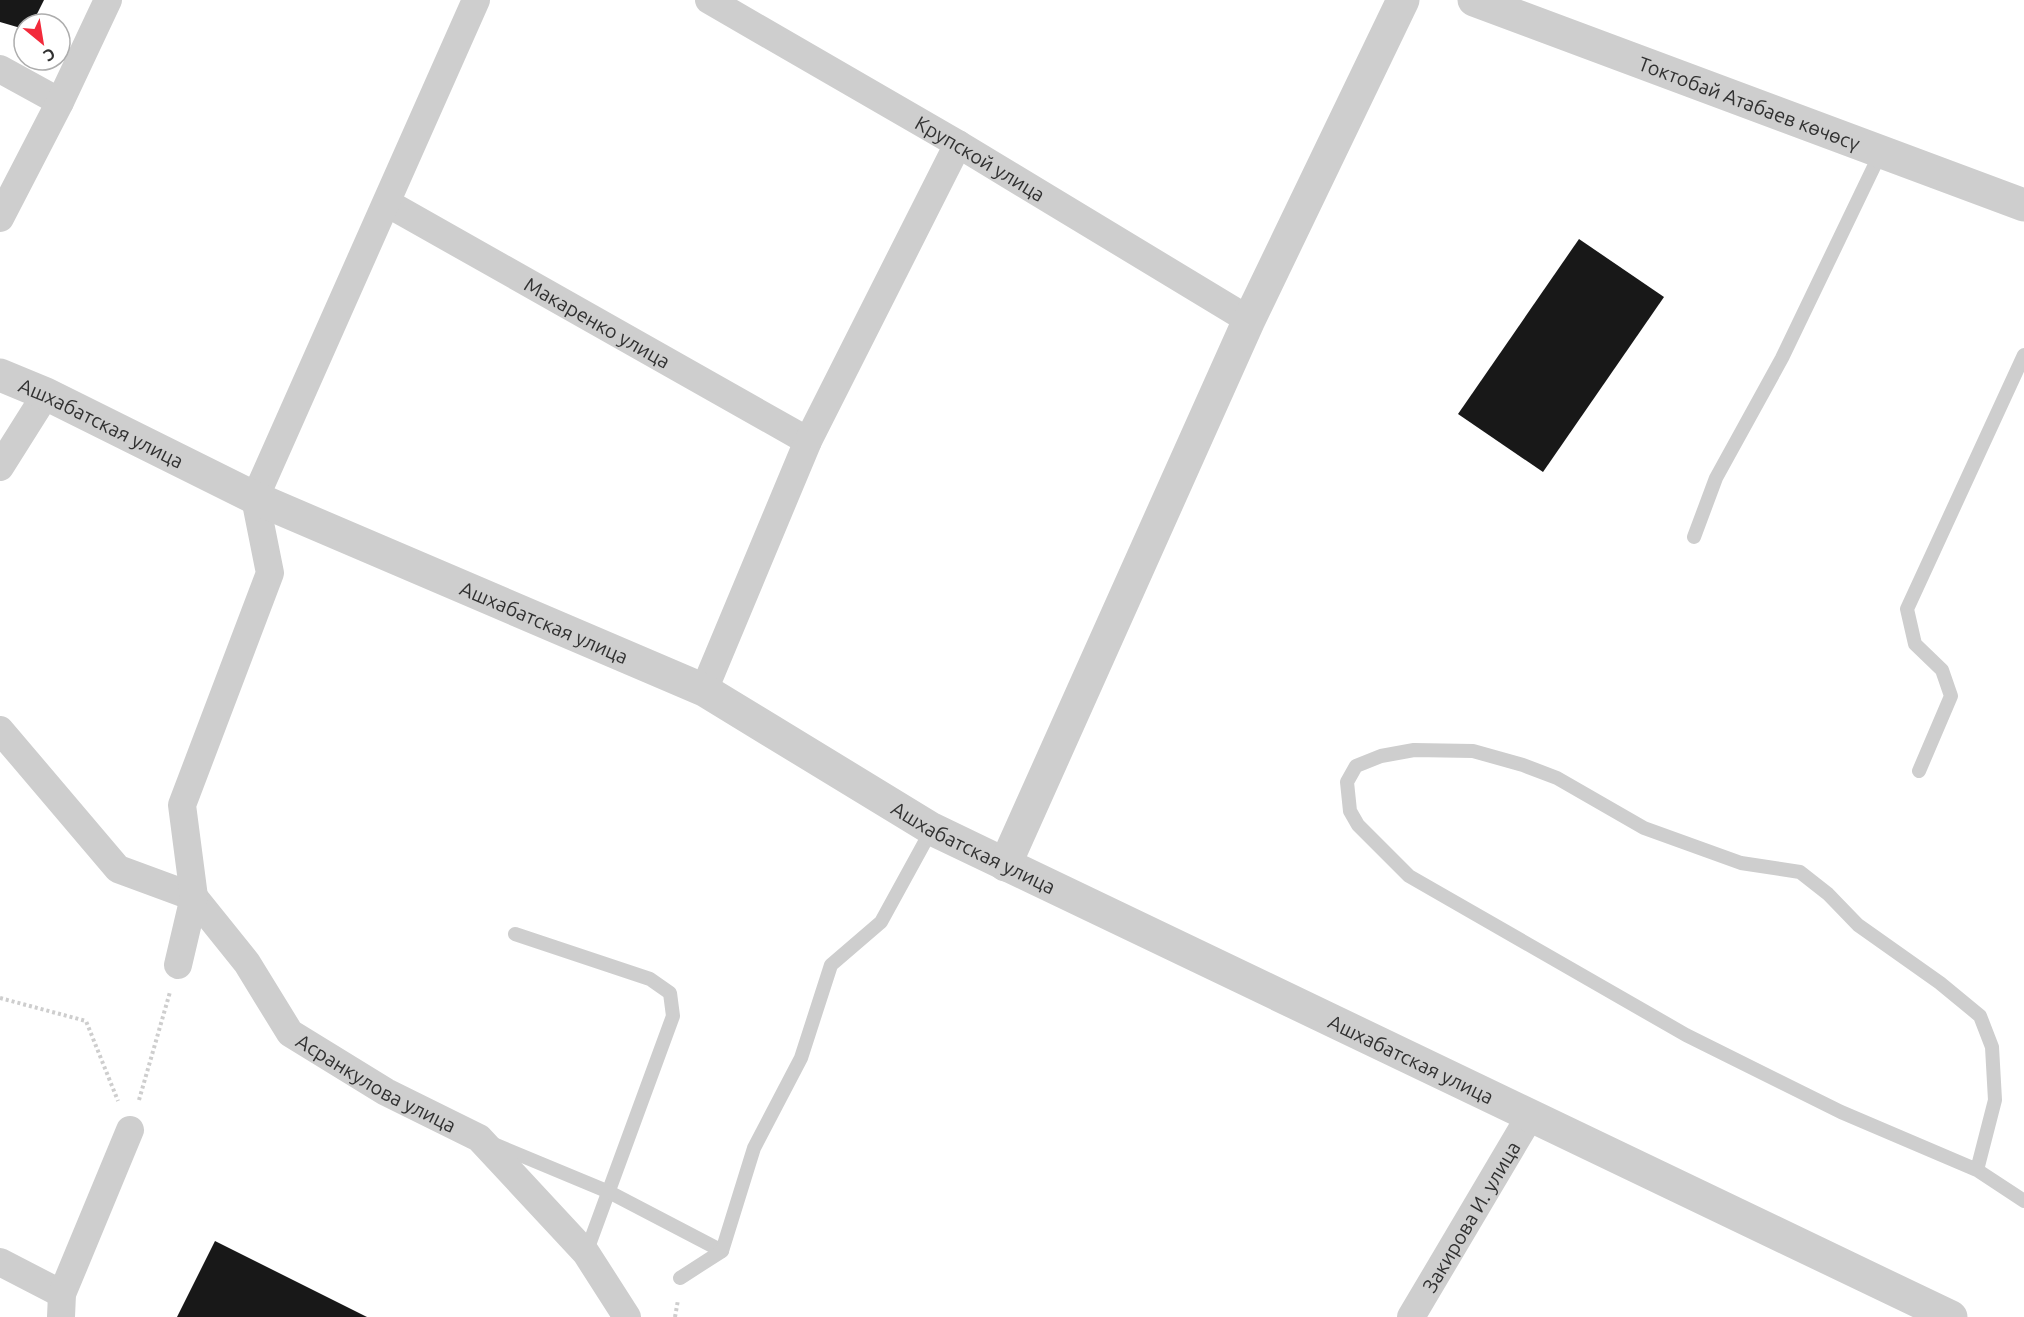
<svg xmlns="http://www.w3.org/2000/svg" width="2024" height="1317" font-family="Ubuntu,sans-serif">
  <rect width="100%" height="100%" fill="#fff"/>
  <g fill="#181818">
    <polygon points="0,0 44,0 32,24 24,24 24,29 0,22"/>
    <polygon points="1579,239 1664,297 1543,472 1458,414"/>
    <polygon points="215,1241 367,1317 177,1317"/>
  </g>
  <g fill="none" stroke-linecap="round" stroke-linejoin="round">
    <g stroke="#cecece" stroke-width="4" stroke-dasharray="3 3" stroke-linecap="butt">
      <polyline points="0,998 86,1021 118,1101"/>
      <polyline points="139,1100 170,992"/>
      <polyline points="675,1317 678,1300"/>
    </g>
    <g stroke="#cecece" stroke-width="14">
      <polyline points="1694,537 1716,478 1782,358 1881,152"/>
      <polyline points="1919,771 1951,696 1942,670 1915,644 1907,609 2024,355"/>
      <polyline points="515,934 650,979 670,993 673,1016 586,1253"/>
      <polyline points="496,1145 609,1192 722,1251"/>
      <polyline points="1977,1170 1995,1100 1992,1047 1980,1016 1940,983 1858,925 1828,894 1800,872 1741,863 1644,828 1557,778 1523,765 1473,751 1414,750 1381,756 1356,766 1347,782 1350,811 1358,825 1409,876 1686,1035 1841,1112 1977,1170 2024,1201"/>
      <polyline points="680,1278 722,1251 754,1148 801,1058 831,965 881,922 932,829"/>
    </g>
    <g stroke="#cecece" stroke-width="28">
      <path id="s1" d="M709,0L958,144L1249,320"/>
      <polyline points="0,69 60,102"/>
      <path id="s2" d="M387,203L808,441"/>
      <polyline points="0,218 60,102 108,0"/>
      <polyline points="0,467 46,394"/>
      <polyline points="704,690 808,441 958,144"/>
      <path id="s3" d="M0,730L118,869L194,897L247,963L290,1033L386,1092L479,1138L586,1253L627,1317"/>
      <polyline points="178,965 194,897 182,805 270,573 255,498 476,0"/>
      <polyline points="0,1262 62,1294"/>
      <polyline points="61,1317 62,1294 130,1130"/>
      <path id="s4" d="M1411,1317L1530,1116"/>
    </g>
    <g stroke="#cecece" stroke-width="33">
      <path id="s5" d="M1474,0L2024,205"/>
      <path id="s6" d="M0,375L46,394L255,498L704,690L932,829L1951,1317"/>
      <polyline points="1005,865 1249,320 1403,0"/>
    </g>
  </g>
  <g text-anchor="middle" dominant-baseline="central" stroke-width="6" stroke-linejoin="round" paint-order="stroke">
    <g font-size="20" fill="#313131" stroke="#fff">
      <text stroke="none"><textPath href="#s5" startOffset="294">Токтобай Атабаев көчөсү</textPath></text>
      <text stroke="none"><textPath href="#s1" startOffset="314">Крупской улица</textPath></text>
      <text stroke="none"><textPath href="#s2" startOffset="242">Макаренко улица</textPath></text>
      <text stroke="none"><textPath href="#s6" startOffset="112">Ашхабатская улица</textPath></text>
      <text stroke="none"><textPath href="#s6" startOffset="598">Ашхабатская улица</textPath></text>
      <text stroke="none"><textPath href="#s6" startOffset="1084">Ашхабатская улица</textPath></text>
      <text stroke="none"><textPath href="#s6" startOffset="1570">Ашхабатская улица</textPath></text>
      <text stroke="none"><textPath href="#s3" startOffset="530">Асранкулова улица</textPath></text>
      <text stroke="none"><textPath href="#s4" startOffset="117">Закирова И. улица</textPath></text>
    </g>
  </g>
  <g transform="translate(42 42) rotate(150)"><circle r="28" fill="#ffffff" stroke="#adadad" stroke-width="1.5"/>
  <path d="M0-4.5L10 22L0 15L-10 22Z" fill="#f22a3b"/>
  <text y="-9" font-size="16" font-weight="bold" text-anchor="middle" fill="#313131">С</text>
  </g>
</svg>
